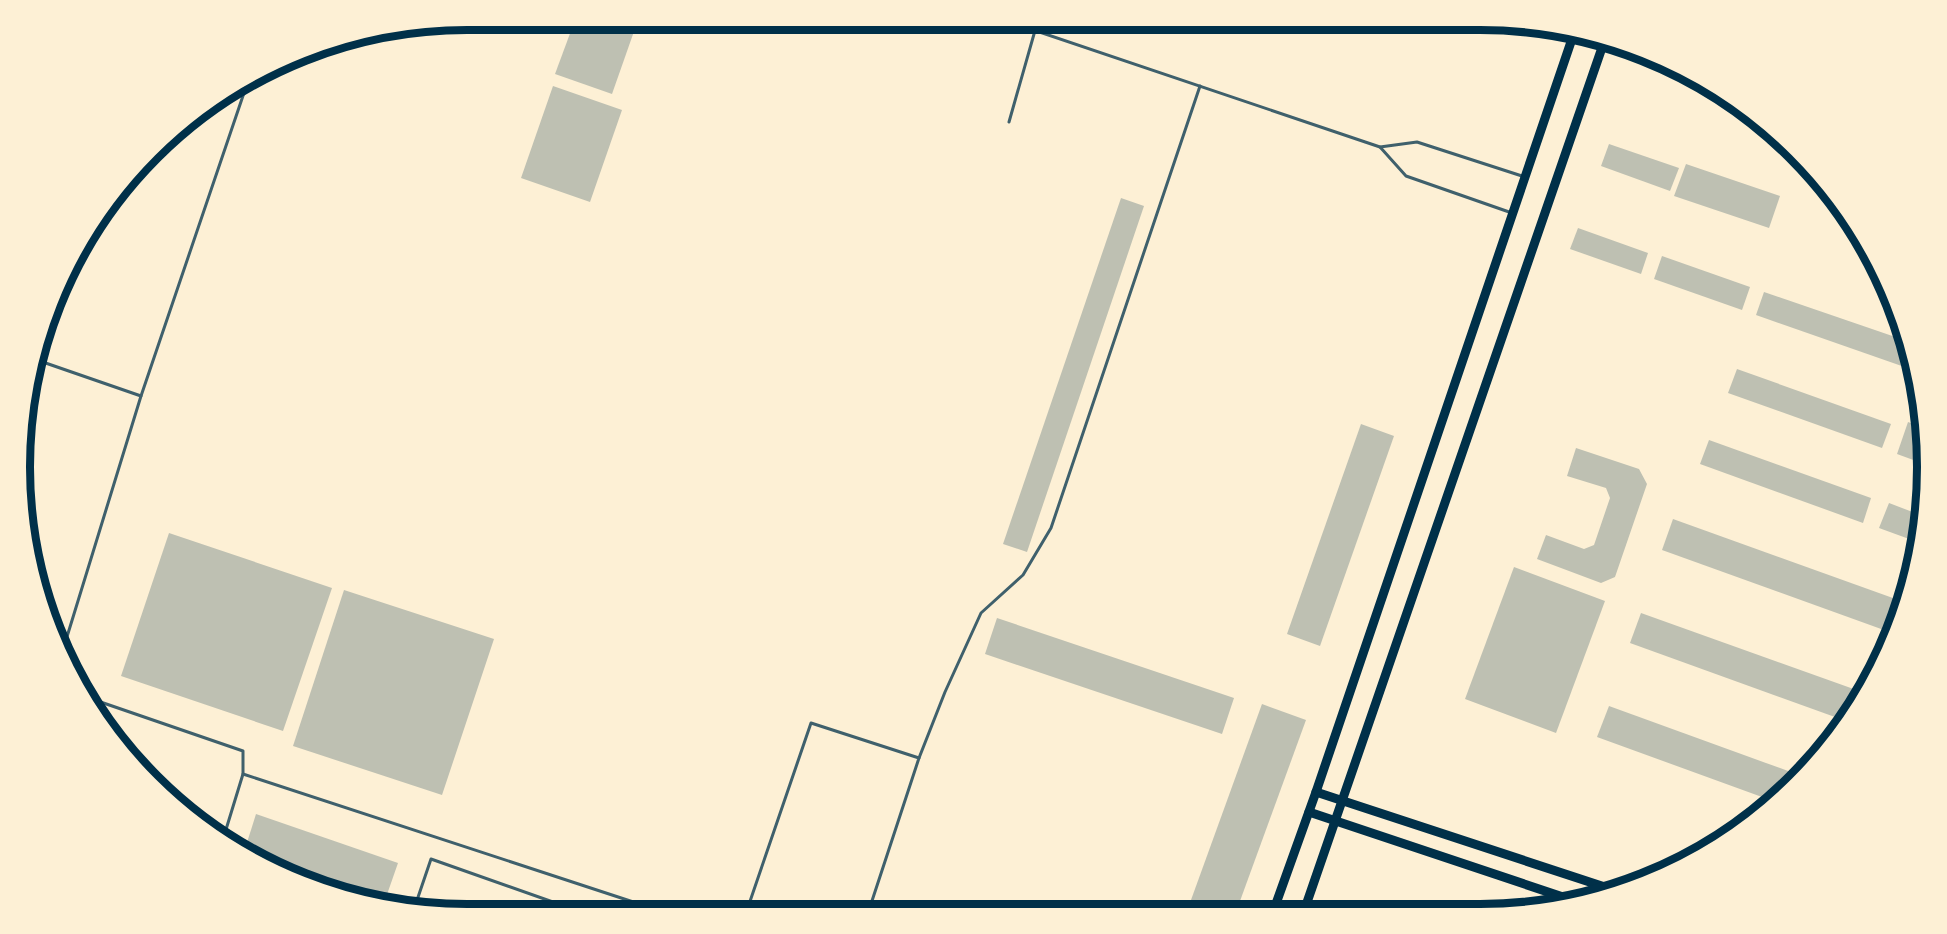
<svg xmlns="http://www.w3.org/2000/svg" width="1947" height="934" font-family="'Roboto Condensed',sans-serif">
  <rect width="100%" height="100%" fill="#fdf0d5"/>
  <g fill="#bec0b2">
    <polygon points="575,20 638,20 612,94 555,74"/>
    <polygon points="553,86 622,110 590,202 521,178"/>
    <polygon points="1609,144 1679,168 1670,191 1601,166"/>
    <polygon points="1686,164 1780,196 1769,228 1674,196"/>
    <polygon points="1121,198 1144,206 1027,552 1003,544"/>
    <polygon points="1578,228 1648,253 1641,274 1570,249"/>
    <polygon points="1662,256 1750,287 1742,310 1654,279"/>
    <polygon points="1764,292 1907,341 1916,371 1756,315"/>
    <polygon points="1737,369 1891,424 1882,448 1728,393"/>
    <polygon points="1908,422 1924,428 1927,465 1897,454"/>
    <polygon points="1361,424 1394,436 1320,646 1287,634"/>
    <polygon points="1709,440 1871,498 1863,523 1700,464"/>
    <polygon points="1576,448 1639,469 1647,484 1615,577 1601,583 1537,559 1546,535 1584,549 1594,545 1610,498 1606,488 1567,476"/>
    <polygon points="1889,503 1923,516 1920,543 1879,528"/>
    <polygon points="1673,519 1904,602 1895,634 1662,550"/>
    <polygon points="169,533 332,588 283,731 121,676"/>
    <polygon points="1514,567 1605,601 1556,733 1465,699"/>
    <polygon points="344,590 494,639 442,795 293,746"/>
    <polygon points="1641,613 1862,692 1846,721 1630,643"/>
    <polygon points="997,618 1234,698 1222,734 985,654"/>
    <polygon points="1262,704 1306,720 1236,912 1224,912 1191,900"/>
    <polygon points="1609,706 1799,775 1773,801 1597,737"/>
    <polygon points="256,814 398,863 383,906 295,880 245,849"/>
  </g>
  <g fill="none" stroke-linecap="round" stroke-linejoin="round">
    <g stroke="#3f606c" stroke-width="3">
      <polyline points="1004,20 1380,147 1417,142 1522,176"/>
      <polyline points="1009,122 1038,20"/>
      <polyline points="1380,147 1406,176 1512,213"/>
      <polyline points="34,359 141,396"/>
      <polyline points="62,653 141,396 247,84"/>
      <polyline points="86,697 243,751 243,774"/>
      <polyline points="919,758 945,692 981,613 1023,575 1051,528 1200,86"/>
      <polyline points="224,836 243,774 670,914"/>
      <polyline points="414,909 431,859 587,914"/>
      <polyline points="746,913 811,723 919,758 868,913"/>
    </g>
    <g stroke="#003049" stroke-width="9">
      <polyline points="1316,792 1614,890"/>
      <polyline points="1309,812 1575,901"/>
    </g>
    <g stroke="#003049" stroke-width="9">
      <polyline points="1304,911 1605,39"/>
      <polyline points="1273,912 1316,792 1575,30"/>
    </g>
  </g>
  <path d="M0 0H1947V934H0ZM467 30H1480A437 437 0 0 1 1917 467V467A437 437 0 0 1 1480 904H467A437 437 0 0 1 30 467V467A437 437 0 0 1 467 30Z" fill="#fdf0d5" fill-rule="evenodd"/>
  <path fill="none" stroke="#003049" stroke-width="8" d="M467 30H1480A437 437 0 0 1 1917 467V467A437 437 0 0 1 1480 904H467A437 437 0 0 1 30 467V467A437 437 0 0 1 467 30Z"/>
</svg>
